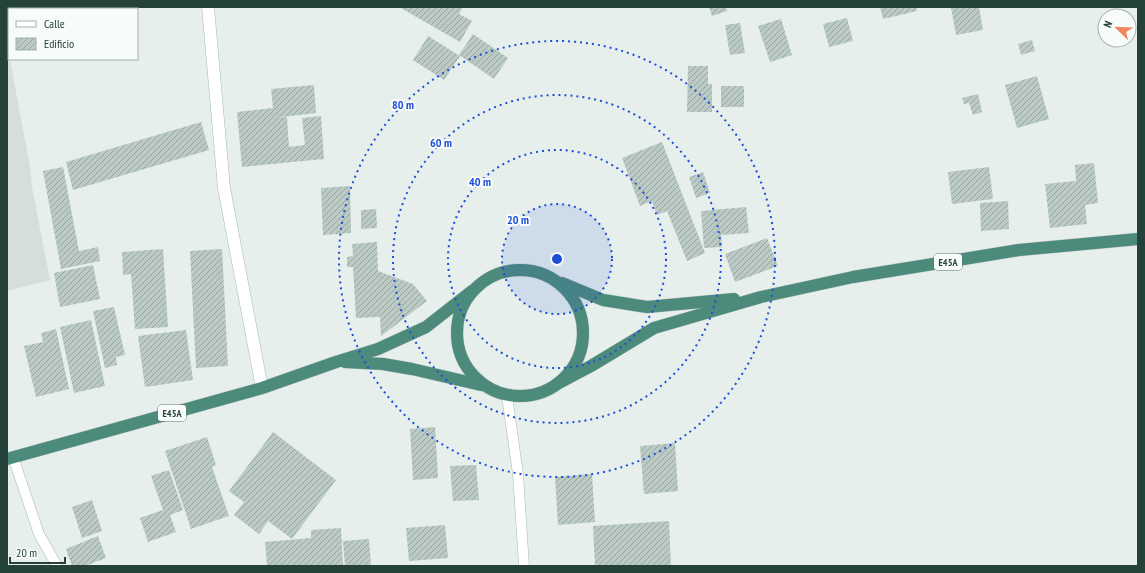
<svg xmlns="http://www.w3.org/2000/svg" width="1145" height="573" font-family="'PT Sans Narrow',sans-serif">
  <defs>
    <pattern id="building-hatch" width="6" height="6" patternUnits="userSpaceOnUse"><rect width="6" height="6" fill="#bbcac4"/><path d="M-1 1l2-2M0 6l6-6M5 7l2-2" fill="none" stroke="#98a6a0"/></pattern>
  </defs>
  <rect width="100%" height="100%" fill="#e6efeb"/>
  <polygon fill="#d4dfda" points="7,44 30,167 32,187 50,280 7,291"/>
  <g fill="url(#building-hatch)">
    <polygon points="399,7 463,7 459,14 472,21 460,42"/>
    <polygon points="709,7 726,7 727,11 712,16"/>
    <polygon points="880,7 916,7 917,11 883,19"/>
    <polygon points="951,7 979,7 983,30 956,35"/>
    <polygon points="847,18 853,41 829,47 823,24"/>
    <polygon points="781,19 792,55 770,62 758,26"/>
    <polygon points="740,23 745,53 730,55 725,25"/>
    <polygon points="473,34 508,58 494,79 459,55"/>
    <polygon points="428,36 460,56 444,80 413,60"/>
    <polygon points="1032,40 1035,51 1021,55 1018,44"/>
    <polygon points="688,66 708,66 708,84 712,84 712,112 687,112"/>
    <polygon points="1037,76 1049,119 1017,128 1005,85"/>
    <polygon points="314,85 316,113 273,118 287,117 289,147 305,145 302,118 321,116 324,159 242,167 237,112 273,108 271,89"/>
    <rect x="721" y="86" width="23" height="21"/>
    <polygon points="978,94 982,112 973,115 969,103 964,104 962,98"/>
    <polygon points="201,122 209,150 73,190 66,162"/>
    <polygon points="662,142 705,253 687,261 667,211 657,215 652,201 640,206 622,158"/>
    <polygon points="1094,163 1098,203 1085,205 1087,224 1050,228 1045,184 1076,181 1075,165"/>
    <polygon points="63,167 79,251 98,247 100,261 61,269 43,171"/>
    <polygon points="989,167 993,199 952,204 948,172"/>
    <polygon points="703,172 710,193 696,198 689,177"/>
    <polygon points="350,186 351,233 323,235 321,188"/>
    <polygon points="1008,201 1009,229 981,231 980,203"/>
    <polygon points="746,207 749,233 721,235 722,247 704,248 701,211"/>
    <polygon points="376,209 377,228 361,229 361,210"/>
    <polygon points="767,238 778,266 735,282 725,254"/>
    <polygon points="377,242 378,271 413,284 427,301 381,336 380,317 356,318 353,267 347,267 347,257 353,256 352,244"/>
    <polygon points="163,249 168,327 135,329 131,274 123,275 122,252"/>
    <polygon points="222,249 228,366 196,368 190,251"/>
    <polygon points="93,265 100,299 60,307 54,273"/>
    <polygon points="114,307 125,355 116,357 117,365 105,368 93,311"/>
    <polygon points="91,320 105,386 74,393 60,327"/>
    <polygon points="56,329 69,389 36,397 24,346 43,342 41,333"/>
    <polygon points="186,330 193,380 145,387 138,336"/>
    <polygon points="435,427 438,478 413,480 410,429"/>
    <polygon points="273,432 336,480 292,539 268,521 259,534 234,515 244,502 229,491"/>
    <polygon points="207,437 216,465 212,467 229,516 191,529 165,451"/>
    <polygon points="675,443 678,491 644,494 640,446"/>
    <polygon points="476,465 479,500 453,501 450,466"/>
    <polygon points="169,470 183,510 170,515 176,532 148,542 140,518 163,510 151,476"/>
    <polygon points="592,474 595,522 558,525 555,477"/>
    <polygon points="92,500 102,531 82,538 72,507"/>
    <polygon points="669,521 671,566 595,566 593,526"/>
    <polygon points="445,525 448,558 409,561 406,528"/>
    <polygon points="341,528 343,566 267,566 265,542 311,538 311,530"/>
    <polygon points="98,536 106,558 85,566 72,566 66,549"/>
    <polygon points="369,539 371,566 345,566 343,541"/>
  </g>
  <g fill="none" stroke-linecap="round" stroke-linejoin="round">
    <defs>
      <g id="service">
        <polyline points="507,396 518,474 524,566"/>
        <polyline points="13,457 39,534 57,566"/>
      </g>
      <polyline id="minor" points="208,7 224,188 262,388"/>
      <g id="trunk">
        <circle cx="520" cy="333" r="63"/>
        <polyline points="562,283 603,300 647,307 734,299"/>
        <polyline points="345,362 383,364 412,369 481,385"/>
        <polyline points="557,384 591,366 654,328 761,297 853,277 1019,250 1138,239"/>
        <polyline points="7,459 262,388 336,362 378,349 426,327 472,291"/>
      </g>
    </defs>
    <use href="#service" stroke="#a8b8b2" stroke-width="11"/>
    <use href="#minor" stroke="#a8b8b2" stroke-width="13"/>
    <use href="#trunk" stroke="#c2cac8" stroke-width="13"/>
    <use href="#service" stroke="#fff" stroke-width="10"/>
    <use href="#minor" stroke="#fff" stroke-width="12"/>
    <use href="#trunk" stroke="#4c8a7c" stroke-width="12"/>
  </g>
  <circle cx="557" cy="259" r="55" fill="#1d4ed8" fill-opacity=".12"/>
  <g fill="none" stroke="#1d4ed8" stroke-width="2" stroke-dasharray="2 4">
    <circle cx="557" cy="259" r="55"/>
    <circle cx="557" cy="259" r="109"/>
    <circle cx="557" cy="259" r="164"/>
    <circle cx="557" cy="259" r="218"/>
  </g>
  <g text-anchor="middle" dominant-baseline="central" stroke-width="4" stroke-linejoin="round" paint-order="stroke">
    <g fill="#f7fbf9" stroke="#637a73" stroke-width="1">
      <rect x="934" y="254" width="28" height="16" rx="3"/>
      <rect x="158" y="405" width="28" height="16" rx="3"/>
    </g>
    <g font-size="10" font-weight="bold" fill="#24423a">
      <text x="948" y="262">E45A</text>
      <text x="172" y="413">E45A</text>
    </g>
  </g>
  <circle cx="557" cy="259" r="6" fill="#1d4ed8" stroke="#f7fbf9" stroke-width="2"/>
  <g font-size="12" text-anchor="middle" font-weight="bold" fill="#1d4ed8" stroke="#f7fbf9" stroke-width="4" stroke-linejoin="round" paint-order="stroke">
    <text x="403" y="109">80 m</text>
    <text x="441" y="147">60 m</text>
    <text x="480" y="186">40 m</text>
    <text x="518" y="224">20 m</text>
  </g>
  <rect width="1145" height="573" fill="none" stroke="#24423a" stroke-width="16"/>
  <rect x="8" y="8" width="130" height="52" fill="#f7fbf9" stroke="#a3b1ad"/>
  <rect x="16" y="21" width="20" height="6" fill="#ffffff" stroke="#a3b1ad"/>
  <text x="44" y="28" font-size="12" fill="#24423a">Calle</text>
  <rect x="16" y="38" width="20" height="12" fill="url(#building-hatch)" stroke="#a3b1ad"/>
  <text x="44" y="48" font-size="12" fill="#24423a">Edificio</text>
  <g transform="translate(1117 28) rotate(293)"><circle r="19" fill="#f7fbf9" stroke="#a3b1ad"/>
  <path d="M0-3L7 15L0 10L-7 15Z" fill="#f4845f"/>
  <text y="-6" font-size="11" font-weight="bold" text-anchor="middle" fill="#24423a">N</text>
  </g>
  <path d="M10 557v6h55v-6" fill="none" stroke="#24423a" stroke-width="2"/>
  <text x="16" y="557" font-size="12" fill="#24423a" stroke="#f7fbf9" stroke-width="3" paint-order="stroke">20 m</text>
</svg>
